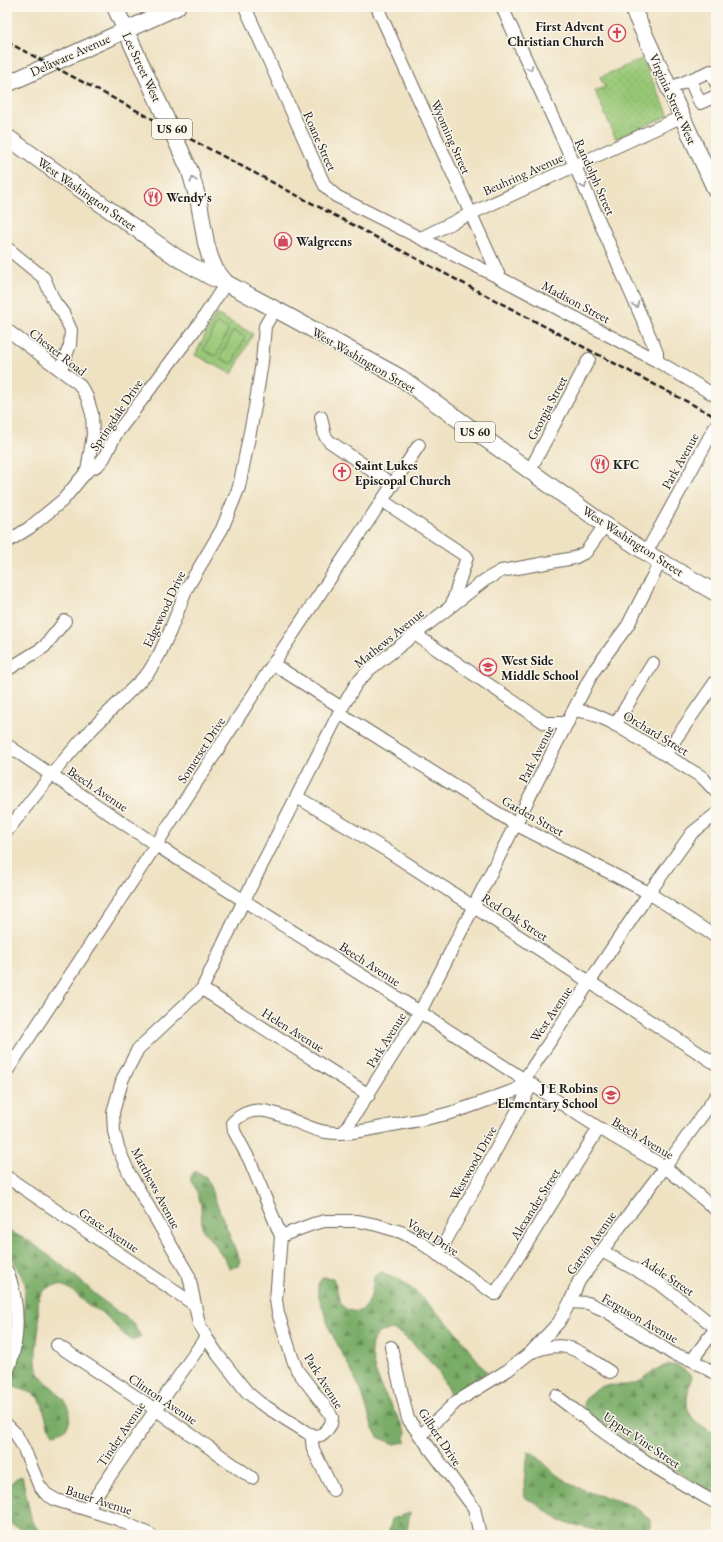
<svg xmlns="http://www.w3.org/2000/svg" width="723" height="1542" font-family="'EB Garamond',serif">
  <defs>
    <pattern id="green-dots" width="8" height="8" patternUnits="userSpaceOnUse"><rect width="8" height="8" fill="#97c775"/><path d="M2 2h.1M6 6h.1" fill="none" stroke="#82aa65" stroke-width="1.8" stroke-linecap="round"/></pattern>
    <pattern id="forest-firs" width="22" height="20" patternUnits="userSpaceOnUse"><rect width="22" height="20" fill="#79ac66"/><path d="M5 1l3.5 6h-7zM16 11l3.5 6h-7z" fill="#628b53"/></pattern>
  </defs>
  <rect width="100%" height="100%" fill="#fbf7ec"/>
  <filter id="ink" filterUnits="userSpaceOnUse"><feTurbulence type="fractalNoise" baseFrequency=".025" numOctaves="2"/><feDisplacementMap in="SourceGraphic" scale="8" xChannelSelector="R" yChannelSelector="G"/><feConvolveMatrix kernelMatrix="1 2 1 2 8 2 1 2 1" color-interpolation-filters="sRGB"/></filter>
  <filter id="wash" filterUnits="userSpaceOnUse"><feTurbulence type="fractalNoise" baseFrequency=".012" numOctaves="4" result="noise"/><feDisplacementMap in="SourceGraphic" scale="16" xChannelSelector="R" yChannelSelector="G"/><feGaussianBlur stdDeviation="0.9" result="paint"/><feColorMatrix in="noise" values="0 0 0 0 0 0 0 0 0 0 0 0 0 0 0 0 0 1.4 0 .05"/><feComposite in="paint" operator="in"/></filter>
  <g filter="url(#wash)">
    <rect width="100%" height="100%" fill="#efe2c3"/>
    <g fill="url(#green-dots)" stroke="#5a7248">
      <polygon points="642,59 669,115 616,139 595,91 605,87 600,77"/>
      <polygon points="216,314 253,334 232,374 195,355"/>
    </g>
    <g fill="url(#forest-firs)" stroke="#4a6441">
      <polygon points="194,1172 198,1172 206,1177 240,1261 239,1266 230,1268 220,1252 202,1229 201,1205 196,1189 191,1181 191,1176"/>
      <path d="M7,1230L29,1241L67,1269L101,1299L132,1322L141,1337L132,1341C120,1333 113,1321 101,1312C96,1309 90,1307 86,1303C79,1297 72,1289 64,1286C55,1283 42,1288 39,1298C37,1306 39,1316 39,1325C38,1339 33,1357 38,1370C43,1386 73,1396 70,1419C68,1429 63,1432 54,1434L48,1426L43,1407L40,1399L32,1393L14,1387L13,1378L24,1312L25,1292V1283L7,1248Z"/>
      <path d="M381,1272L399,1279L421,1296L454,1329L487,1373L451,1397C447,1388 443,1379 438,1371C433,1362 405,1334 395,1331C389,1329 382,1332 377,1334L372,1343L371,1352L375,1370L381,1387L406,1432L405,1442L395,1444L378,1437L373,1429L361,1390L330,1330L318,1294V1284L323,1277L333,1278C337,1286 338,1299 341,1304C344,1308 347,1310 352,1311C371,1315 372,1290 374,1277Z"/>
      <path d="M668,1365H677L692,1376C682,1410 685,1417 716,1434V1495L615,1432L586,1412L583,1403C600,1374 618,1392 641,1381C645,1379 647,1375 650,1373C656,1369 661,1367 668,1365Z"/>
      <path d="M529,1451C537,1455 543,1462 550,1469C558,1477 570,1484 581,1489C604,1499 633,1500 650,1520V1529L648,1535H608L599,1531L560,1521L534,1502L525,1498C523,1483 525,1465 529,1451Z"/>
      <polygon points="22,1476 32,1522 43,1535 26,1535 19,1528 7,1522 7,1485"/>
      <polygon points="410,1513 406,1535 388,1535 392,1519"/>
      <polygon points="248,1528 264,1535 236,1535 238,1530"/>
    </g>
    <g fill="#97c775" stroke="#5a7248">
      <polygon points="217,323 229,329 216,356 203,350"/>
      <polygon points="233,331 245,337 232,364 220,358"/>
    </g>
  </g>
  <g filter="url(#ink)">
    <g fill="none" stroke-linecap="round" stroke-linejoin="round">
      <defs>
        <g id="minor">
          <polyline points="245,7 325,186 336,196 500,278 657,361 716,396"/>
          <polyline points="377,7 500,278"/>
          <polyline points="502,7 575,166 655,348 657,353 657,361"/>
          <polyline points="690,80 700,103 716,96"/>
          <polyline points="668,89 711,71 716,83"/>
          <polyline points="421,238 470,214 681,117"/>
          <polyline points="7,248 44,278 54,301 63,313 71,330 70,345 61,369"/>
          <polyline points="7,330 79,384 87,397 92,414 93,435 87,471"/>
          <polyline points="321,417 325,436 329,441 393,485"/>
          <polyline points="530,470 589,359"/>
          <polyline points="383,501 467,557 452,604"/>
          <path d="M605,525L586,552L574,558L501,571L485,580L370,669L356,684L339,713L244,900L202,989L138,1049L123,1078L113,1112L114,1132L119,1150L129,1173L189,1276L199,1324L206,1337L218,1355L247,1392L260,1403L306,1432L313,1436L321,1435L327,1430L331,1424L332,1418L330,1413L297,1370L292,1357L278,1313L276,1300L281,1236L250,1161L234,1131L233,1122C263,1093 295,1128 326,1132C347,1135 367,1130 387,1126C408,1122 429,1119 450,1113C472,1107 494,1097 516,1090L520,1086L649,893L692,833L716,814"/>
          <polyline points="7,542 29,528 63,500 87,471 98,465 104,458 116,434 200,323 226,283"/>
          <polyline points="646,553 716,425"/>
          <polyline points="416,635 545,723 563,723 568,722"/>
          <polyline points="273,664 342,708"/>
          <polyline points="7,670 44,647 65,621"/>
          <polyline points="574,710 591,713 611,722 702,777 716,792"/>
          <polyline points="339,713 515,824 649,893 716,937"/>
          <polyline points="615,725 653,663"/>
          <polyline points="7,745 156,845 420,1012 599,1128 665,1167 716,1210"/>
          <polyline points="665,754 716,681"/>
          <polyline points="297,797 386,850 716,1064"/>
          <polyline points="7,831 52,774 84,737 148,673 159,655 170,631 187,588 222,529 239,487 255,407 262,362 265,326 275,309"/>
          <polyline points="202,989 369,1095"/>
          <polyline points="7,1071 156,845 273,664 419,445"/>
          <polyline points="344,1132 420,1012 593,672 628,625 660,562"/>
          <polyline points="7,1177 195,1305"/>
          <polyline points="281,1236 313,1224 325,1221 358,1221 377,1225 401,1232 420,1242 495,1294 599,1128"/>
          <polyline points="602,1251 659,1283 716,1328"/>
          <polyline points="438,1255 532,1084"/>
          <path d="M7,1271C20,1302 20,1342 7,1373"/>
          <polyline points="570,1302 588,1303 606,1311 673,1354 692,1360 716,1374"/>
          <polyline points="57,1345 155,1409 252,1478"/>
          <polyline points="391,1347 408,1419 474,1508 480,1535"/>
          <path d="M532,1352C569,1337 580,1353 610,1372"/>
          <polyline points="692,1360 716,1328"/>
          <path d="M556,1396C575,1410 593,1425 612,1438C645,1462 680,1483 716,1503"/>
          <polyline points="7,1425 16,1434 24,1449 39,1485 46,1494 56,1500 117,1519 151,1535"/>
          <polyline points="311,1434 313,1449 333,1490"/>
          <polyline points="420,1436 456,1402 508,1370 531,1352 559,1322 570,1302 579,1281 665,1167 716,1096"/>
          <polyline points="87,1509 206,1337"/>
        </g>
        <g id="major">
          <polyline points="115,7 190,171 199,203 206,243 210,257 215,269 226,283"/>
          <polyline points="632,7 716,191"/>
          <polyline points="7,84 177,7"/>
          <polyline points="7,137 176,257 211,277 226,283 290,317 401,378 605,525 653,557 716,593"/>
        </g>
      </defs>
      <use href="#minor" stroke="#666156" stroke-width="14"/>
      <use href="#major" stroke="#666156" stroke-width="18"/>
      <use href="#minor" stroke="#fff" stroke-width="12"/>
      <use href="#major" stroke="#fff" stroke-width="16"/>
      <polyline stroke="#1c1c1c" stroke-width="2.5" stroke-dasharray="6 3" stroke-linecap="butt" points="7,42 716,417"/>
    </g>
    <defs><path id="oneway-chevron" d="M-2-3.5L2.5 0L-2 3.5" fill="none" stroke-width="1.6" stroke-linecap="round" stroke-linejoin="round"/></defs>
    <g stroke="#999">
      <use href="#oneway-chevron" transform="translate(530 68) rotate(65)"/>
      <use href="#oneway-chevron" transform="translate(193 180) rotate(-106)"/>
      <use href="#oneway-chevron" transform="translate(584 186) rotate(67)"/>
      <use href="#oneway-chevron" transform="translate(636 305) rotate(66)"/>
    </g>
  </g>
  <defs>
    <symbol id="church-ring" viewBox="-11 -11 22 22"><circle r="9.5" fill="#fbf7ec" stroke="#d1495b" stroke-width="1.5"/><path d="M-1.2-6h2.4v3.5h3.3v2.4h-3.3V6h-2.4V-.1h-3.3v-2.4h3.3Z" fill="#d1495b"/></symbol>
    <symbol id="restaurant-ring" viewBox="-11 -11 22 22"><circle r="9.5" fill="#fbf7ec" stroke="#d1495b" stroke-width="1.5"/><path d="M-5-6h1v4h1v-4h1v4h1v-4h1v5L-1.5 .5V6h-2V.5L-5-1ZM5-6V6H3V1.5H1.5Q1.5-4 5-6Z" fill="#d1495b"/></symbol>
    <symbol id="shop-ring" viewBox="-11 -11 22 22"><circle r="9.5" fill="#fbf7ec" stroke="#d1495b" stroke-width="1.5"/><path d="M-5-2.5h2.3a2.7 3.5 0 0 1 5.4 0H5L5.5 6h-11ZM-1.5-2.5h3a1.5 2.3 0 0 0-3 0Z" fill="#d1495b"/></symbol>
    <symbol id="school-ring" viewBox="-11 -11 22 22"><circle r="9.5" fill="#fbf7ec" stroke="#d1495b" stroke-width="1.5"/><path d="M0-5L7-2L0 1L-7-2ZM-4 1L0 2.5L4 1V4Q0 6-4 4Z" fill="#d1495b"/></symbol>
  </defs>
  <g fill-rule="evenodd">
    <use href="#church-ring" x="607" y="23" width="20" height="20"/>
    <use href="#restaurant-ring" x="143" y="187" width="20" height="20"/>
    <use href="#shop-ring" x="273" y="231" width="20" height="20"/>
    <use href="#restaurant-ring" x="590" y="454" width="20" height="20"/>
    <use href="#church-ring" x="332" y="462" width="20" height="20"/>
    <use href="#school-ring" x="478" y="657" width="20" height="20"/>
    <use href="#school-ring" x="601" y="1085" width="20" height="20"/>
  </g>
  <g text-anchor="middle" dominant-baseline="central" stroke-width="3" stroke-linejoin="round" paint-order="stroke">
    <g fill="#fbf7ec" stroke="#5f5e5a" stroke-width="1">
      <rect x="152" y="119" width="40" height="20" rx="3"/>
      <rect x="455" y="422" width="40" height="20" rx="3"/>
    </g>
    <g font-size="12" font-weight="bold" fill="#1c1c1c">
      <text x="172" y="129">US 60</text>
      <text x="475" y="432">US 60</text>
    </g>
    <g font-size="13" font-weight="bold" fill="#1c1c1c" stroke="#fbf7ec" text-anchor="start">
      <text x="604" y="26" text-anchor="end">First Advent<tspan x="604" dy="15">Christian Church</tspan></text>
      <text x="166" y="197">Wendy's</text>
      <text x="296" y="241">Walgreens</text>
      <text x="613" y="464">KFC</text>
      <text x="355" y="465">Saint Lukes<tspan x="355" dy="15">Episcopal Church</tspan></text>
      <text x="501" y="660">West Side<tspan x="501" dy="15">Middle School</tspan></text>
      <text x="598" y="1088" text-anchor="end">J E Robins<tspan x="598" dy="15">Elementary School</tspan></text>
    </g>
    <g font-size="13" fill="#1c1c1c" stroke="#fbf7ec">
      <text transform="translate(70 55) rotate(-24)">Delaware Avenue</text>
      <text transform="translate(142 67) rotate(65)">Lee Street West</text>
      <text transform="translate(673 99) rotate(66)">Virginia Street West</text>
      <text transform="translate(451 137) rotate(66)">Wyoming Street</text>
      <text transform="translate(320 141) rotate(66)">Roane Street</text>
      <text transform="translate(523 174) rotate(-24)">Beuhring Avenue</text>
      <text transform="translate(595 177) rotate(66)">Randolph Street</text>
      <text transform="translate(87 194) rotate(35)">West Washington Street</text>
      <text transform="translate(576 302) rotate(28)">Madison Street</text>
      <text transform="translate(58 352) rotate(38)">Chester Road</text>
      <text transform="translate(364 360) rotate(30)">West Washington Street</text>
      <text transform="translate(547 408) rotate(-62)">Georgia Street</text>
      <text transform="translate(116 415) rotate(-56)">Springdale Drive</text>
      <text transform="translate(680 461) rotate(-61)">Park Avenue</text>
      <text transform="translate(633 541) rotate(33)">West Washington Street</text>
      <text transform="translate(164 609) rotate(-65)">Edgewood Drive</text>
      <text transform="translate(389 638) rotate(-39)">Mathews Avenue</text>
      <text transform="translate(656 733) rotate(31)">Orchard Street</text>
      <text transform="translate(201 750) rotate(-57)">Somerset Drive</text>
      <text transform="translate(536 754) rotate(-63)">Park Avenue</text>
      <text transform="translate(98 789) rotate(34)">Beech Avenue</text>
      <text transform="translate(533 816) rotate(29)">Garden Street</text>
      <text transform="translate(515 917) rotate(33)">Red Oak Street</text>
      <text transform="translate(370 964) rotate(33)">Beech Avenue</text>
      <text transform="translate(551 1014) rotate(-56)">West Avenue</text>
      <text transform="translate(293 1030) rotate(32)">Helen Avenue</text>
      <text transform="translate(386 1040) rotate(-58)">Park Avenue</text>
      <text transform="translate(643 1138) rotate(31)">Beech Avenue</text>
      <text transform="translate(473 1163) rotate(-61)">Westwood Drive</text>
      <text transform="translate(156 1188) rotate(62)">Matthews Avenue</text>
      <text transform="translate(535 1204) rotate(-58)">Alexander Street</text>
      <text transform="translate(109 1230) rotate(34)">Grace Avenue</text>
      <text transform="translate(433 1237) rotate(32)">Vogel Drive</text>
      <text transform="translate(591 1243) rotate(-54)">Garvin Avenue</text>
      <text transform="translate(668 1276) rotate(34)">Adele Street</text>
      <text transform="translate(640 1318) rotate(30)">Ferguson Avenue</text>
      <text transform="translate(324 1381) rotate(58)">Park Avenue</text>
      <text transform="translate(163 1399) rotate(34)">Clinton Avenue</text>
      <text transform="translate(121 1434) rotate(-56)">Tinder Avenue</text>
      <text transform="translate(440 1437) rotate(56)">Gilbert Drive</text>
      <text transform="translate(642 1440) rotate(34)">Upper Vine Street</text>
      <text transform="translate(99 1500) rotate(18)">Bauer Avenue</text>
    </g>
  </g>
  <rect width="723" height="1542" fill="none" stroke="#fbf7ec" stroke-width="24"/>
</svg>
